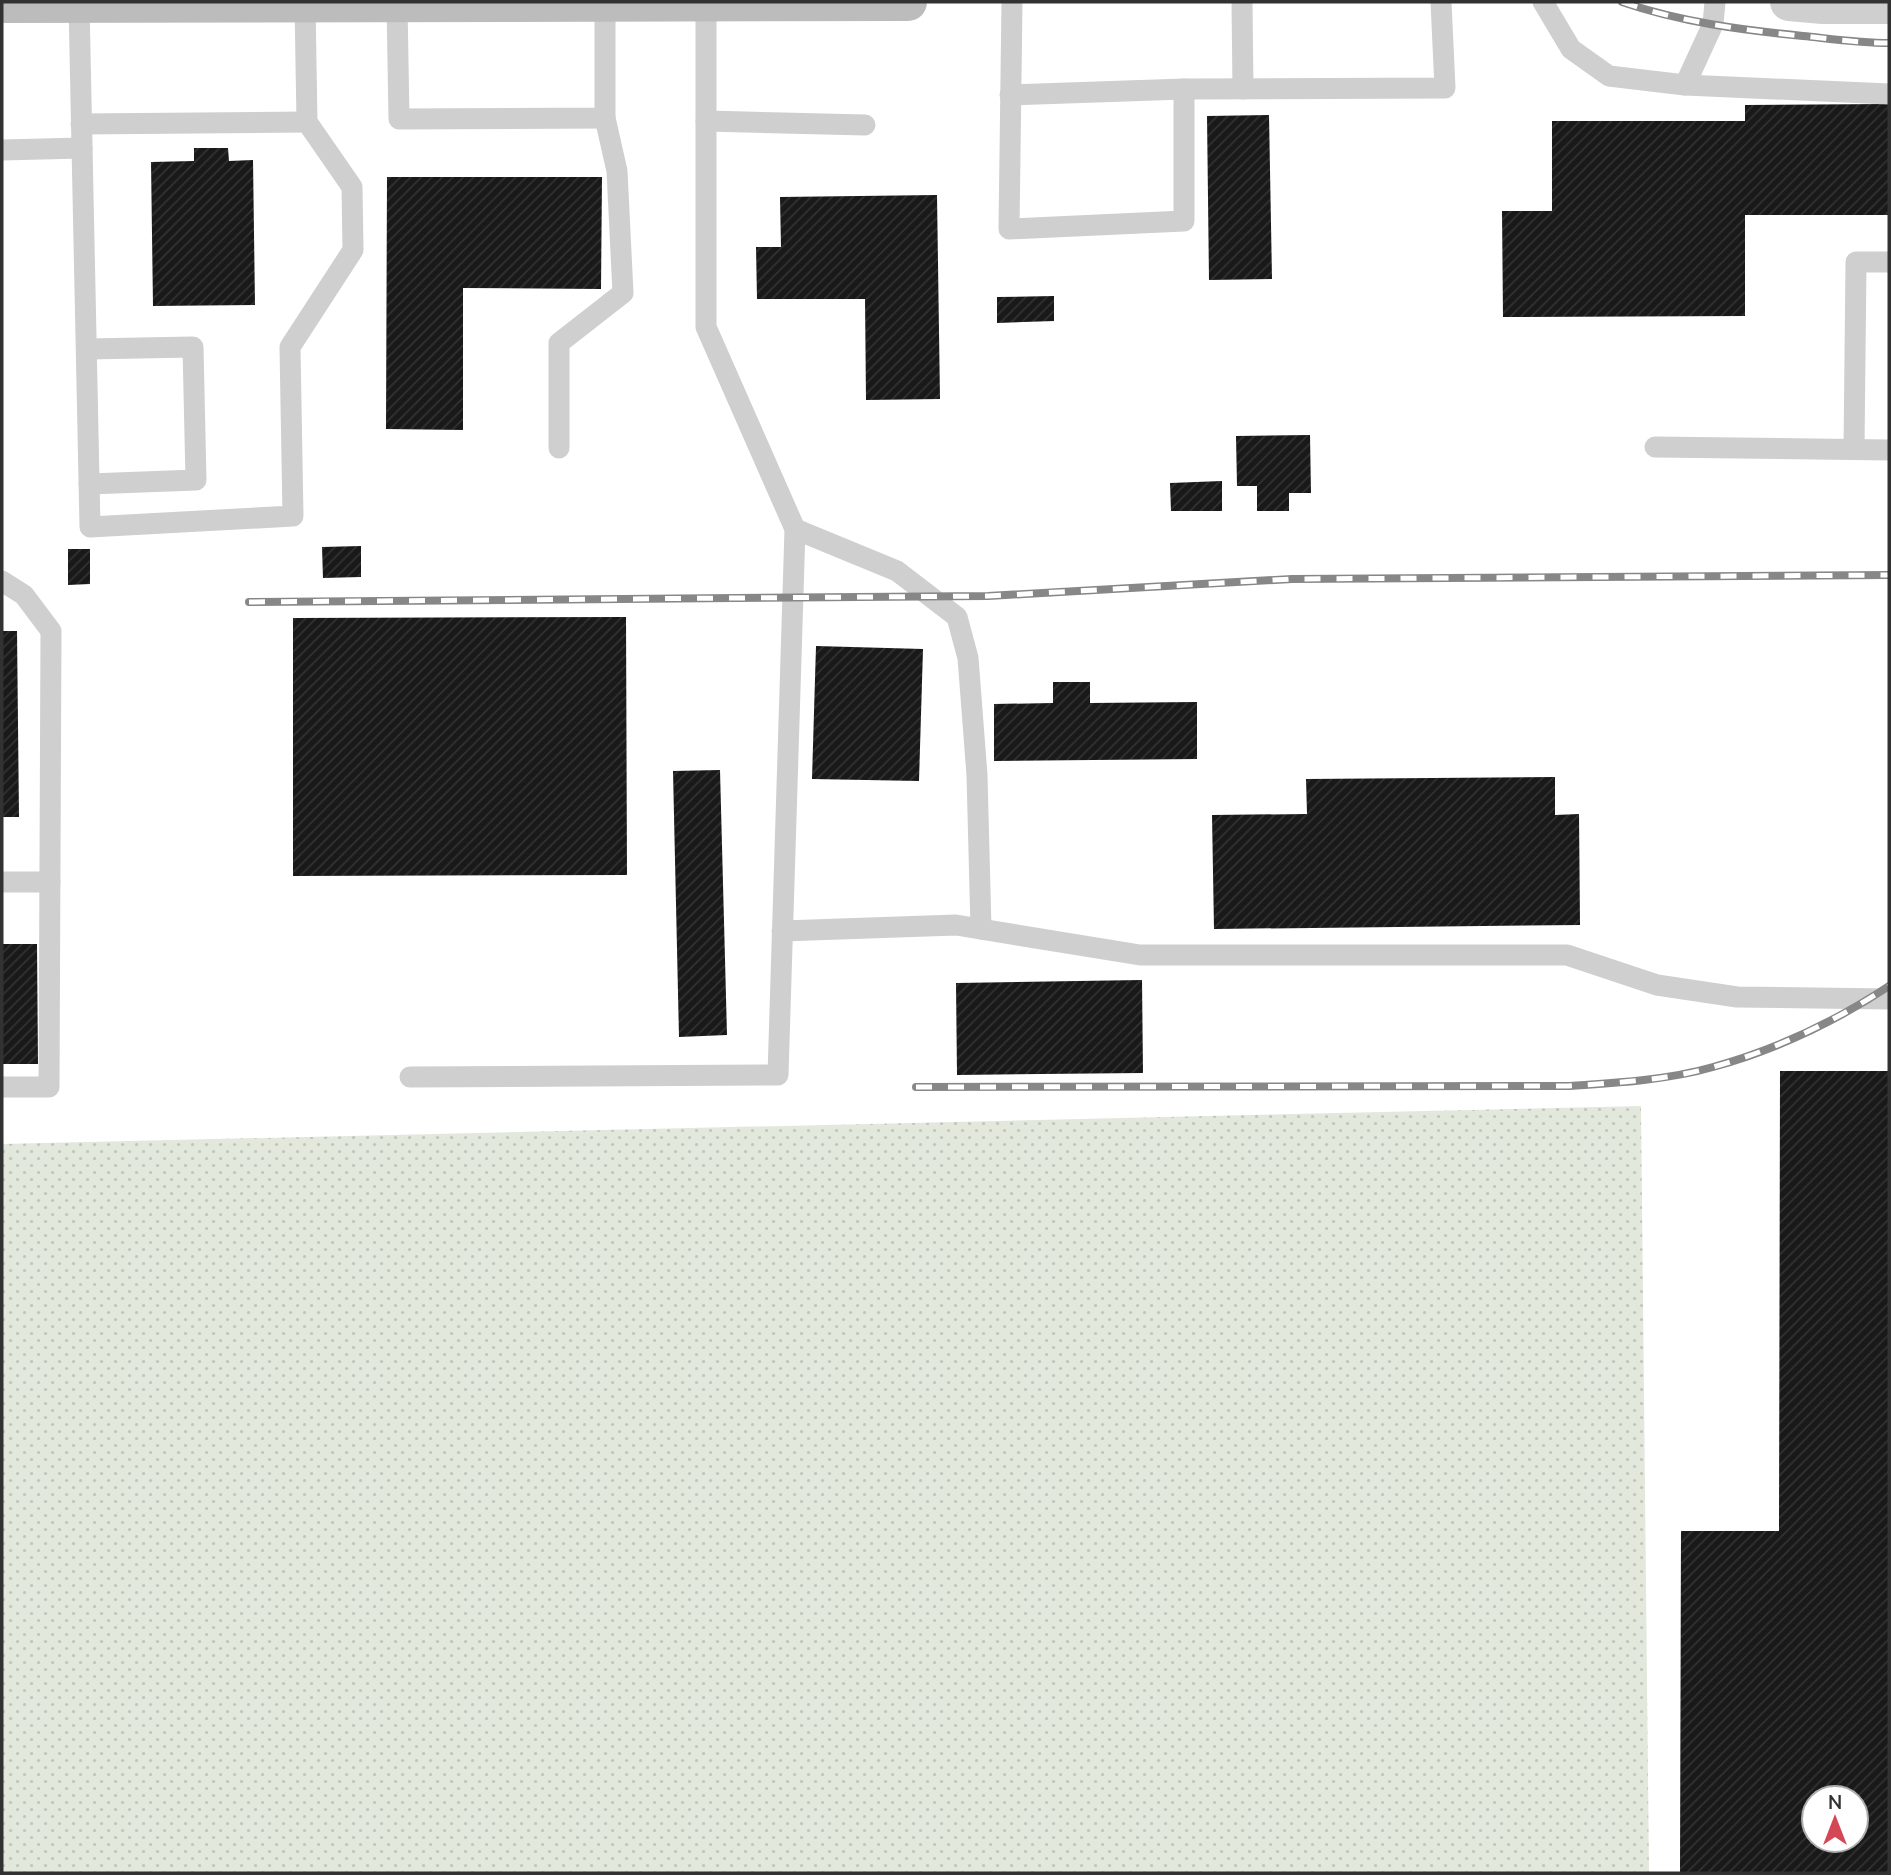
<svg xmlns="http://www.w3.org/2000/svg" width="1891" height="1875" font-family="'Nunito Sans',sans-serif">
  <defs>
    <pattern id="grass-dots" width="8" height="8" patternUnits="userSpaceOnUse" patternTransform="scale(1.75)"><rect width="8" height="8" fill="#e2e8dc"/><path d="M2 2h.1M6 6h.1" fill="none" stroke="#c2c7bd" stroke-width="1.8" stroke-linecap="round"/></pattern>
    <pattern id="building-hatch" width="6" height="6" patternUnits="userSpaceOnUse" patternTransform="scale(1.75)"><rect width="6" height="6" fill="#191919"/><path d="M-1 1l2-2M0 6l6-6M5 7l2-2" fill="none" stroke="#323232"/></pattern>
  </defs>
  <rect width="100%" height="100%" fill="#fff"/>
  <polygon fill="url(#grass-dots)" points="1641,1106 1649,1873 2,1873 2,1144"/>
  <g fill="url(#building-hatch)" fill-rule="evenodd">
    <polygon points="1889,104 1889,215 1745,215 1745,316 1503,317 1502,211 1552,211 1552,121 1745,121 1745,105"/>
    <polygon points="1269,115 1272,279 1209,280 1207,116"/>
    <polygon points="194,148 228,148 229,161 253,160 255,305 153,306 151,162 194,161"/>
    <polygon points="387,177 602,177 601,289 463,288 463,430 386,429"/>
    <polygon points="937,195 940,399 866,400 865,299 757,299 756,247 781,247 780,197"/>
    <polygon points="1054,296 1054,321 997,323 997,297"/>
    <polygon points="1310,435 1311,493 1289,493 1289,511 1257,511 1257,486 1237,486 1236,436"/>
    <polygon points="1222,481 1222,511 1171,511 1170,483"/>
    <polygon points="361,546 361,577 323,578 322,547"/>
    <polygon points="68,549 90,549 90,584 68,585"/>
    <polygon points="626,617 627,875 293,876 293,618"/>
    <polygon points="2,631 17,631 19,817 2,817"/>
    <polygon points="816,646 923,649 919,781 812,779"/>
    <polygon points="1053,682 1090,682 1090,703 1197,702 1197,759 994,761 994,704 1053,703"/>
    <polygon points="720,770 727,1035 679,1037 673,771"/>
    <polygon points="1555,777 1555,815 1579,814 1580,925 1214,929 1212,815 1307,814 1306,779"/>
    <polygon points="2,944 37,944 38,1064 2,1064"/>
    <polygon points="1142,980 1143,1073 957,1075 956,983"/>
    <path d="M1780,1071H1889V1873H1680L1681,1531H1779ZM1814,1798H1856V1840H1814Z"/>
  </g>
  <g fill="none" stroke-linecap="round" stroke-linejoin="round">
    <g stroke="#cfcfcf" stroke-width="21">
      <polyline points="1012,2 1009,229 1184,221 1184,89"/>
      <polyline points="1242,2 1243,89"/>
      <polyline points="1543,2 1571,49 1609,76 1685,85 1889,94"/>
      <polyline points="79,4 90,527 293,516 290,347 353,250 352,187 307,122 305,4"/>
      <polyline points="397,4 399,119 605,118 605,3"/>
      <polyline points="1685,85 1713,24 1715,2"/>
      <polyline points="1010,95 1184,89 1445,88 1441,2"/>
      <polyline points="706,121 865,125"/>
      <polyline points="81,124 307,122"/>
      <polyline points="2,150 82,148"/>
      <polyline points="87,349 193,347 196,480 89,484"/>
      <polyline points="1655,447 1889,450"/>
      <polyline points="559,448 559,343 623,293 617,171 605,118"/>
      <polyline points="1854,449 1856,262 1889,262"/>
      <polyline points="795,529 897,571 957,617 968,658 977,775 981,929"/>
      <polyline points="2,581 24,595 51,631 49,1087 2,1087"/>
      <polyline points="2,882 50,882"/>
      <polyline points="782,931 956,925 1140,955 1567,955 1657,985 1737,997 1889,999"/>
      <polyline points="410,1077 778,1075 795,529 706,327 706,3"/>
    </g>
    <polyline stroke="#cfcfcf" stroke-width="38" points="1789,2 1823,5 1889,5"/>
    <polyline stroke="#bcbcbc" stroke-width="38" points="2,4 908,2"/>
    <defs>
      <g id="rail">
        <path d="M1622,2C1680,22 1742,30 1803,36C1832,39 1860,43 1889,43"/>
        <polyline points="249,602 988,596 1292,579 1889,575"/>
        <path d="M916,1087L1568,1086C1615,1083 1668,1080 1713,1067C1775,1050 1836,1021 1889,986"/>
      </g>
    </defs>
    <use href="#rail" stroke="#878787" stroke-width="8"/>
    <use href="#rail" stroke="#fff" stroke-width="5" stroke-dasharray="16" stroke-linecap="butt"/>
  </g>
  <rect width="1891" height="1875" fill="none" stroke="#323232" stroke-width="7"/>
  <g transform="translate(1835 1819)"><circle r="33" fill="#ffffff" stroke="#adadad" stroke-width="2"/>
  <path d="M0-5L12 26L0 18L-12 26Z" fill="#d44856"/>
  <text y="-10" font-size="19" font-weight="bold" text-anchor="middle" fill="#323232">N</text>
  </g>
</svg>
